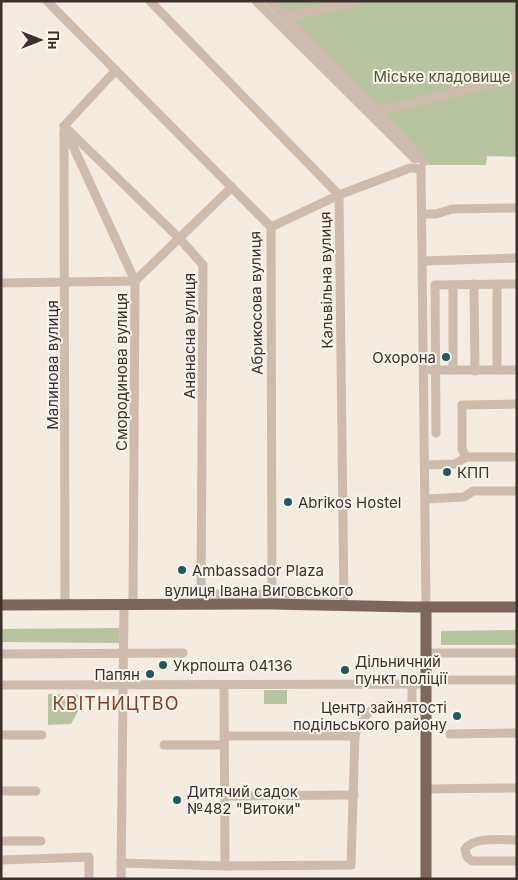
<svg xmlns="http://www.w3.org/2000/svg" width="518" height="880" font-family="Inter,sans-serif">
  <rect width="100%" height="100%" fill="#f4ebe1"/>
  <g fill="#b8c4a0">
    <polygon points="263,1 517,1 517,157 487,156 486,165 430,165 423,164"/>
    <polygon points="119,628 119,643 1,642 1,629"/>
    <polygon points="517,630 517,645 441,645 441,631"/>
    <rect x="264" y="690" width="23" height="14"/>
    <polygon points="48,694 87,695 71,724 48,725"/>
  </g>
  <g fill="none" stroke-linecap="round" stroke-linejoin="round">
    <g stroke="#cdbbac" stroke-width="9">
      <polyline points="47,1 271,227 272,604"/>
      <polyline points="150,1 339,195 344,605"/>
      <polyline points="256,1 415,159"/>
      <polyline points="270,1 378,111 424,162"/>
      <polyline points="285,17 361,1"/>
      <polyline points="378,111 517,78"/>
      <polyline points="64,126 180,239 203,265 201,604"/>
      <polyline points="64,126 116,70"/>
      <polyline points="64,131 65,605"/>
      <polyline points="66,131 135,281 133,604"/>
      <polyline points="422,214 436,214 452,209 517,208"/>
      <polyline points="271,227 339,195 410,168 421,169 426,607"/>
      <polyline points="423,261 517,258"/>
      <polyline points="1,283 135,281 232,187"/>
      <polyline points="474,284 475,371"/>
      <polyline points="497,284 497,370"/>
      <polyline points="453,285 453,370"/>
      <polyline points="430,370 517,370"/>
      <polyline points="436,433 435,285 517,284"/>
      <polyline points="466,457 462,449 462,405 517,404"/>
      <polyline points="426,465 455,464 466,457 517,457"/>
      <polyline points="426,499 464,497 473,491 517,491"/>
      <polyline points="201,594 344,594"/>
      <polyline points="426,653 517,653"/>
      <polyline points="1,654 183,653"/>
      <polyline points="426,680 517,680"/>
      <polyline points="1,685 426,684"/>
      <polyline points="224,685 225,866"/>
      <polyline points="450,734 517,733"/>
      <polyline points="1,735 42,735"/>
      <polyline points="224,736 355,736"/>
      <polyline points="164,745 224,745"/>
      <polyline points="426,789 517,788"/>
      <polyline points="1,791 36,791"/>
      <polyline points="224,796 354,795"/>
      <path d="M517,840C502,840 474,836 465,849L467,857L472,861H517"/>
      <polyline points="1,841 41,841"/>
      <polyline points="1,860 89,857 89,879"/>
      <polyline points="121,863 225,866 351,865 355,734 366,715 375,707 412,706 412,683"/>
      <polyline points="121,879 124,604"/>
    </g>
    <g stroke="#7d675c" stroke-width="11">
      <polyline points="1,605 272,604 412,607 517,607"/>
      <polyline points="426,879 426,607"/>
    </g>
  </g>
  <g fill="#1f5a5e" stroke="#fbf5ee" stroke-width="2">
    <circle cx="446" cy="357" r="5"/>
    <circle cx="447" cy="472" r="5"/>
    <circle cx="288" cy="502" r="5"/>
    <circle cx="182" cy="570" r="5"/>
    <circle cx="163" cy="665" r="5"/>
    <circle cx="345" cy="670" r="5"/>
    <circle cx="150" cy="674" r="5"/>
    <circle cx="457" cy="716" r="5"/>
    <circle cx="177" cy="800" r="5"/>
  </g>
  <g text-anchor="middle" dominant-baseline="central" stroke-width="4" stroke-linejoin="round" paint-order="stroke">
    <g font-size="15" fill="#4a5a2e" stroke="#fbf5ee">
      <text x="442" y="76">Міське кладовище</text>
    </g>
    <g font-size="15" fill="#3b302b" stroke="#fbf5ee">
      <text transform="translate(326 280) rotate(-91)">Кальвільна вулиця</text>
      <text transform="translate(256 303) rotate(-91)">Абрикосова вулиця</text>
      <text transform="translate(189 336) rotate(-90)">Ананасна вулиця</text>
      <text transform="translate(52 365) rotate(-90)">Малинова вулиця</text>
      <text transform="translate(121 372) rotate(-90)">Смородинова вулиця</text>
      <text x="259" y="590">вулиця Івана Виговського</text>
    </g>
    <g font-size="15" fill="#3b302b" stroke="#fbf5ee" text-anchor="start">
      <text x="436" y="357" text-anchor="end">Охорона</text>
      <text x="457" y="472">КПП</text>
      <text x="298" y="502">Abrikos Hostel</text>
      <text x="192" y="570">Ambassador Plaza</text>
      <text x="355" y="661">Дільничний<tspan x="355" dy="17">пункт поліції</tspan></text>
      <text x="173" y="665">Укрпошта 04136</text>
      <text x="140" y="674" text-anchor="end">Папян</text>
      <text x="447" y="707" text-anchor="end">Центр зайнятості<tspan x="447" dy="17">подільського району</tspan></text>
      <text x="187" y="791">Дитячий садок<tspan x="187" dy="17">№482 "Витоки"</tspan></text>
    </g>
    <g font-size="18" letter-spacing="1" fill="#8c3b22" stroke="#fbf5ee">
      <text x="116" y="703">КВІТНИЦТВО</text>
    </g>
  </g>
  <rect width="518" height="880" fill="none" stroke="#3b302b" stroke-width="5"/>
  <g transform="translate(40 40) rotate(90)" stroke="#fbf5ee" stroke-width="4" paint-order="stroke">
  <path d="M0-4L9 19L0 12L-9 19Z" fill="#3b302b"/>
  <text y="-8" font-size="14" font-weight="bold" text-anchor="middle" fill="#3b302b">Пн</text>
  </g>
</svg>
